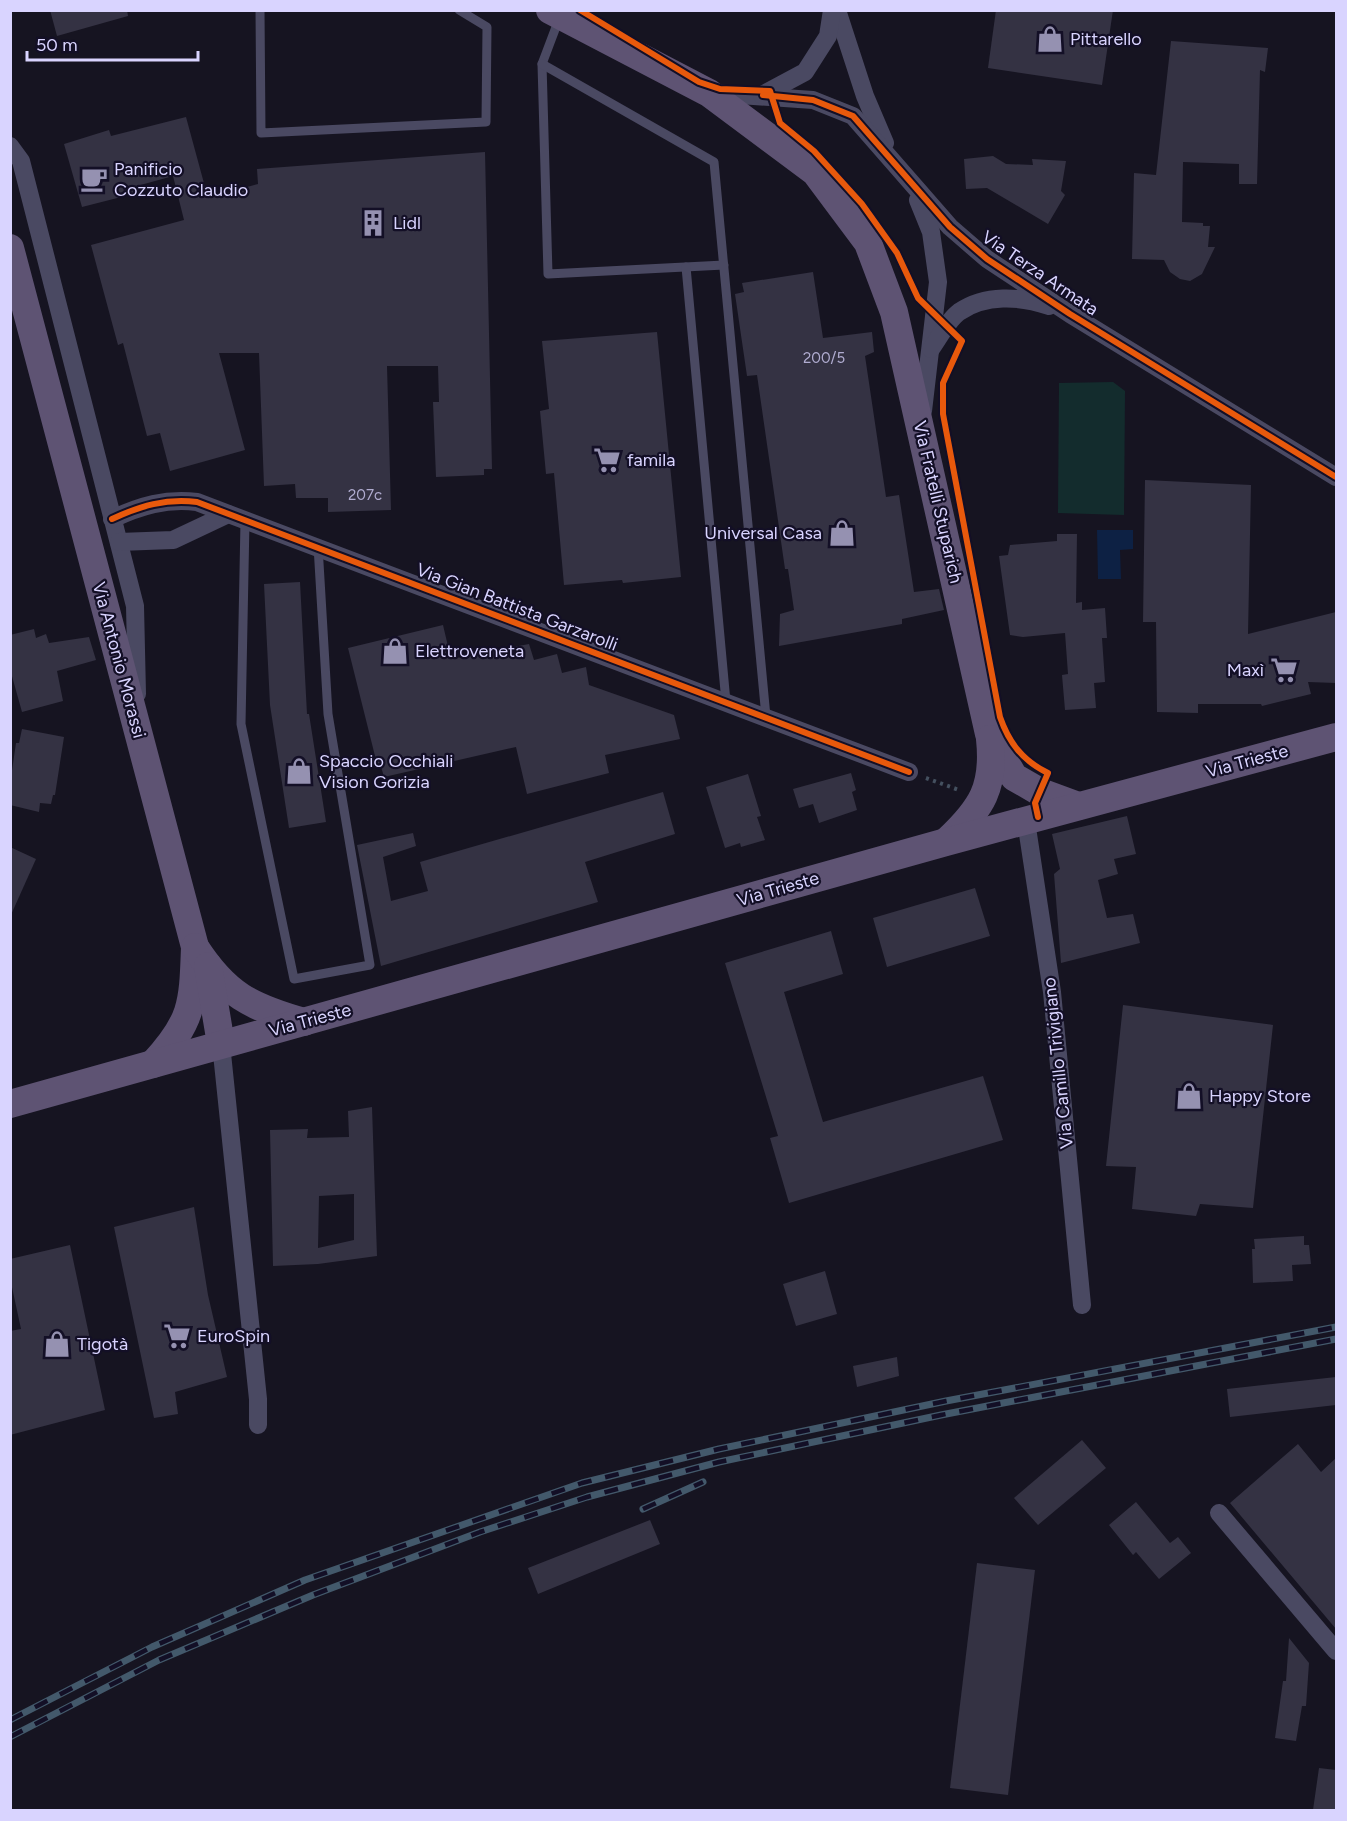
<svg xmlns="http://www.w3.org/2000/svg" width="1347" height="1821" font-family="Figtree,sans-serif">
  <rect width="100%" height="100%" fill="#161421"/>
  <polygon fill="#132c2d" points="1113,382 1125,391 1124,515 1058,513 1059,383"/>
  <polygon fill="#0d2144" points="1097,530 1133,530 1133,549 1120,550 1121,579 1098,579"/>
  <g fill="#343243" fill-rule="evenodd">
    <polygon points="50,10 127,10 128,16 57,36"/>
    <polygon points="996,10 1113,10 1102,85 988,68"/>
    <polygon points="1171,41 1268,48 1265,72 1260,70 1257,184 1239,184 1239,164 1183,162 1182,222 1203,223 1203,226 1210,226 1208,247 1215,247 1202,274 1190,281 1180,279 1170,272 1164,260 1132,259 1134,173 1156,175"/>
    <polygon points="186,117 208,198 258,184 257,169 485,152 492,469 484,469 484,475 436,477 433,402 439,402 438,366 387,366 391,510 328,512 328,498 296,498 295,484 264,486 259,353 219,353 245,450 170,471 160,433 147,436 123,343 118,345 91,245 184,220 173,176 137,186 137,193 82,207 64,144 109,130 111,136"/>
    <polygon points="993,156 1006,164 1033,165 1032,159 1066,161 1061,191 1065,195 1048,224 987,188 966,189 964,159"/>
    <polygon points="813,272 823,338 872,332 874,352 865,356 886,497 899,495 914,592 939,589 944,610 902,619 902,624 779,646 780,614 794,610 788,569 785,569 757,375 747,376 735,294 744,292 742,283"/>
    <polygon points="657,332 681,577 623,583 622,580 564,585 554,473 546,474 540,411 549,409 542,341"/>
    <polygon points="1145,480 1251,485 1248,634 1336,612 1336,683 1308,682 1311,694 1262,706 1261,704 1198,704 1198,713 1157,712 1156,622 1143,622"/>
    <polygon points="1057,534 1077,534 1076,603 1082,602 1082,610 1105,608 1107,638 1102,638 1105,682 1094,683 1096,708 1065,710 1062,675 1068,674 1065,633 1023,637 1010,635 999,556 1008,555 1010,545 1057,541"/>
    <polygon points="300,582 307,714 309,714 326,822 289,828 270,705 264,584"/>
    <polygon points="443,625 451,659 529,644 534,660 557,654 562,673 586,667 589,685 674,715 680,739 605,755 609,773 527,794 516,747 384,777 380,763 377,764 348,648"/>
    <polygon points="34,629 36,638 46,634 49,643 89,637 96,660 57,671 63,701 22,712 10,669 10,635"/>
    <polygon points="22,729 64,737 55,795 53,795 51,804 40,803 39,812 10,805 10,784 16,743 19,743"/>
    <polygon points="851,773 856,790 852,792 857,810 819,823 813,804 799,808 793,789"/>
    <polygon points="748,774 761,816 757,817 765,840 741,847 740,843 725,848 706,787"/>
    <polygon points="663,792 675,834 585,862 598,902 381,966 357,845 413,833 416,846 383,857 391,901 428,891 420,862"/>
    <polygon points="1127,816 1136,854 1114,859 1118,874 1098,880 1107,918 1133,914 1140,943 1061,963 1054,874 1060,869 1052,834"/>
    <polygon points="10,847 36,859 10,917"/>
    <polygon points="975,888 990,936 887,967 873,918"/>
    <polygon points="831,931 843,974 784,992 823,1122 983,1076 1003,1140 789,1203 770,1138 778,1136 725,963"/>
    <polygon points="1123,1005 1273,1025 1253,1208 1200,1204 1196,1216 1132,1209 1136,1167 1106,1166"/>
    <path d="M372,1107L377,1256L318,1264L273,1266L270,1130L308,1129L307,1138L349,1137L348,1111ZM354,1194V1240L318,1248L319,1196Z"/>
    <polygon points="194,1207 208,1295 227,1377 175,1392 178,1414 154,1418 114,1227"/>
    <polygon points="1304,1236 1304,1245 1309,1245 1311,1264 1292,1265 1293,1281 1253,1283 1252,1249 1255,1249 1254,1239"/>
    <polygon points="70,1245 105,1410 10,1435 10,1331 21,1329 10,1278 10,1259"/>
    <polygon points="825,1271 837,1314 796,1326 783,1284"/>
    <polygon points="897,1357 899,1376 857,1387 853,1366"/>
    <polygon points="1336,1377 1336,1405 1230,1417 1227,1389"/>
    <polygon points="1082,1440 1106,1468 1038,1525 1014,1498"/>
    <polygon points="1298,1444 1321,1472 1336,1458 1336,1629 1230,1503"/>
    <polygon points="1136,1502 1170,1543 1178,1537 1191,1553 1159,1579 1136,1552 1133,1555 1109,1525"/>
    <polygon points="650,1520 660,1544 538,1594 528,1568"/>
    <polygon points="977,1563 1035,1570 1008,1795 950,1788"/>
    <polygon points="1289,1638 1309,1663 1306,1706 1302,1706 1296,1741 1275,1738 1283,1681 1286,1681"/>
    <polygon points="1319,1768 1336,1770 1336,1810 1313,1810"/>
  </g>
  <g fill="none" stroke-linecap="round" stroke-linejoin="round">
    <polyline stroke="#44505f" stroke-width="4" stroke-dasharray="3 4.5" stroke-linecap="butt" points="926,778 959,790"/>
    <g stroke="#4a4962" stroke-width="9">
      <polyline points="260,10 261,133 486,122 487,27 459,10"/>
      <polyline points="559,19 542,64 548,274 724,265"/>
      <polyline points="542,64 714,162 766,717"/>
      <polyline points="686,267 726,702"/>
      <polyline points="245,521 241,724 294,979 370,965 328,714 318,546"/>
    </g>
    <g stroke="#4a4962" stroke-width="18">
      <polyline points="837,10 865,96 885,143"/>
      <polyline points="711,93 813,100 853,116 950,227 987,259 1070,314 1336,477"/>
      <polyline points="762,95 805,72 828,36 832,10"/>
      <polyline points="10,146 21,161 135,606 137,694"/>
      <polyline points="918,200 931,232 938,282 923,411"/>
      <path d="M931,349C939,338 948,320 959,312C985,294 1020,296 1049,306"/>
      <path d="M112,519C140,506 166,498 197,502L909,772"/>
      <polyline points="119,542 173,540 228,514"/>
      <polyline points="1026,821 1052,992 1082,1305"/>
      <polyline points="221,1044 258,1399 258,1425"/>
      <polyline points="1219,1513 1336,1651"/>
    </g>
    <g stroke="#5e5373" stroke-width="28">
      <polyline points="550,10 709,93 815,172 868,243 894,312 989,734 1014,777 1040,792 1078,806"/>
      <path d="M10,248L195,947C193,1004 193,1021 153,1064"/>
      <path d="M948,840C982,808 995,787 990,739"/>
      <path d="M195,947C226,995 251,1007 304,1022"/>
      <polyline points="208,966 221,1044"/>
      <polyline points="10,1104 946,842 1336,737"/>
    </g>
    <defs>
      <g id="rail">
        <polyline points="643,1509 703,1482"/>
        <polyline points="10,1720 152,1647 305,1580 582,1483 719,1449 946,1401 1336,1327"/>
        <polyline points="10,1737 159,1660 313,1595 480,1532 587,1497 719,1462 941,1415 1336,1339"/>
      </g>
    </defs>
    <use href="#rail" stroke="#43596b" stroke-width="7"/>
    <use href="#rail" stroke="#130f26" stroke-width="4.5" stroke-dasharray="14" stroke-linecap="butt"/>
    <defs>
      <g id="cycleway">
        <path d="M580,10L699,82L720,89L770,91L780,123L814,151L862,204L897,253L918,298L962,341L943,383V414L1000,717C1009,743 1023,761 1048,773L1035,803L1038,817"/>
        <polyline points="763,95 813,100 853,116 950,227 987,259 1070,314 1336,477"/>
        <path d="M112,519C140,506 166,498 197,502L909,772"/>
      </g>
    </defs>
    <use href="#cycleway" stroke="#130f26" stroke-width="10"/>
    <use href="#cycleway" stroke="#e8590c" stroke-width="6"/>
  </g>
  <defs>
    <symbol id="shop-bare" viewBox="-9 -9 18 18"><path d="M-5-2.5h2.3a2.7 3.5 0 0 1 5.4 0H5L5.5 6h-11ZM-1.5-2.5h3a1.5 2.3 0 0 0-3 0Z" fill="#9591b1" stroke="#130f26" stroke-width="2.5" paint-order="stroke"/></symbol>
    <symbol id="cafe-bare" viewBox="-9 -9 18 18"><path d="M-5.5-4.5H6V0H3Q3 3.5 0 3.5H-2.5Q-5.5 3.5-5.5 0ZM3-3.2v2h1.7v-2ZM-6 4.5H4V6H-6Z" fill="#9591b1" stroke="#130f26" stroke-width="2.5" paint-order="stroke"/></symbol>
    <symbol id="building-bare" viewBox="-9 -9 18 18"><path d="M-4-6H4V6H1V3H-1V6H-4ZM-2.5-4.3h1.7v1.8h-1.7ZM.8-4.3h1.7v1.8H.8ZM-2.5-1h1.7V.8h-1.7ZM.8-1h1.7V.8H.8Z" fill="#9591b1" stroke="#130f26" stroke-width="2.5" paint-order="stroke"/></symbol>
    <symbol id="supermarket-bare" viewBox="-9 -9 18 18"><path d="M-6-5.5h2.5l.6 2H6L4.5 2H-2.5L-4.4-4H-6ZM-1.5 3.2a1.3 1.3 0 1 0 .1 0ZM3 3.2a1.3 1.3 0 1 0 .1 0Z" fill="#9591b1" stroke="#130f26" stroke-width="2.5" paint-order="stroke"/></symbol>
  </defs>
  <g fill-rule="evenodd">
    <use href="#shop-bare" x="1031" y="20" width="38" height="38"/>
    <use href="#cafe-bare" x="75" y="160" width="38" height="38"/>
    <use href="#building-bare" x="354" y="204" width="38" height="38"/>
    <use href="#supermarket-bare" x="588" y="441" width="38" height="38"/>
    <use href="#shop-bare" x="823" y="514" width="38" height="38"/>
    <use href="#shop-bare" x="376" y="632" width="38" height="38"/>
    <use href="#supermarket-bare" x="1265" y="651" width="38" height="38"/>
    <use href="#shop-bare" x="280" y="752" width="38" height="38"/>
    <use href="#shop-bare" x="1170" y="1077" width="38" height="38"/>
    <use href="#supermarket-bare" x="158" y="1317" width="38" height="38"/>
    <use href="#shop-bare" x="38" y="1325" width="38" height="38"/>
  </g>
  <g text-anchor="middle" dominant-baseline="central" stroke-width="4.5" stroke-linejoin="round" paint-order="stroke">
    <g font-size="15" fill="#b0acd0">
      <text x="824" y="358">200/5</text>
      <text x="365" y="495">207c</text>
    </g>
    <g font-size="18" fill="#d9d4ff" stroke="#130f26" text-anchor="start">
      <text x="1070" y="39">Pittarello</text>
      <text x="114" y="169">Panificio<tspan x="114" dy="21">Cozzuto Claudio</tspan></text>
      <text x="393" y="223">Lidl</text>
      <text x="627" y="460">famila</text>
      <text x="822" y="533" text-anchor="end">Universal Casa</text>
      <text x="415" y="651">Elettroveneta</text>
      <text x="1264" y="670" text-anchor="end">Maxì</text>
      <text x="319" y="761">Spaccio Occhiali<tspan x="319" dy="21">Vision Gorizia</tspan></text>
      <text x="1209" y="1096">Happy Store</text>
      <text x="197" y="1336">EuroSpin</text>
      <text x="77" y="1344">Tigotà</text>
    </g>
    <g font-size="18" fill="#d9d4ff" stroke="#130f26">
      <text transform="translate(1040 273) rotate(34)">Via Terza Armata</text>
      <text transform="translate(938 502) rotate(77)">Via Fratelli Stuparich</text>
      <text transform="translate(517 607) rotate(21)">Via Gian Battista Garzarolli</text>
      <text transform="translate(119 660) rotate(75)">Via Antonio Morassi</text>
      <text transform="translate(1247 761) rotate(-15)">Via Trieste</text>
      <text transform="translate(778 889) rotate(-16)">Via Trieste</text>
      <text transform="translate(310 1020) rotate(-15)">Via Trieste</text>
      <text transform="translate(1058 1063) rotate(-96)">Via Camillo Trivigiano</text>
    </g>
  </g>
  <rect width="1347" height="1821" fill="none" stroke="#d9d4ff" stroke-width="24"/>
  <path d="M27 51v9h171v-9" fill="none" stroke="#d9d4ff" stroke-width="3"/>
  <text x="36" y="51" font-size="18" fill="#d9d4ff" stroke="#130f26" stroke-width="4.5" paint-order="stroke">50 m</text>
</svg>
